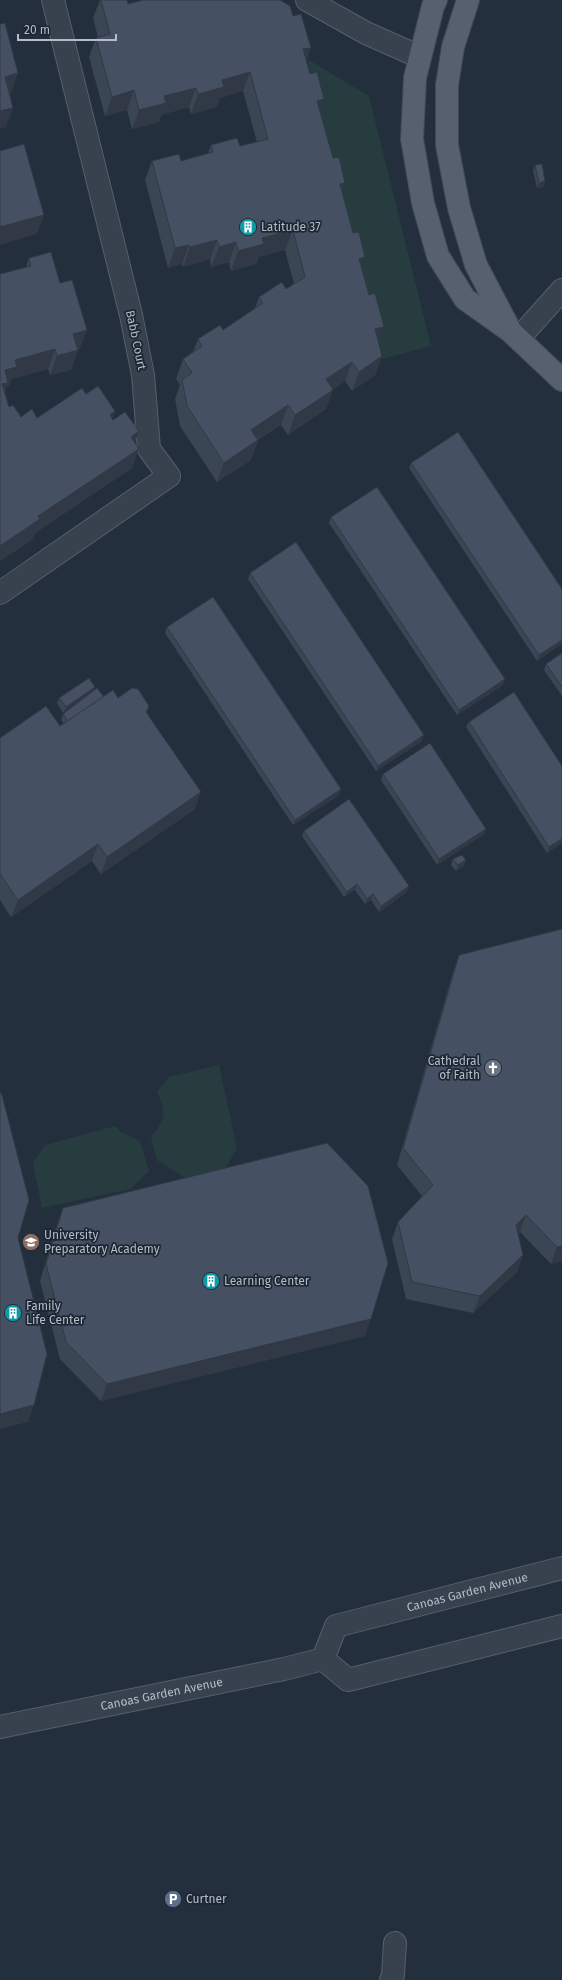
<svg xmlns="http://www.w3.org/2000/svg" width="562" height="1980" font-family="'Fira Sans',sans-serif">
  <rect width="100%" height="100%" fill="#242f3e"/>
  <g fill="#263c3f">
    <polygon points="307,59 369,96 431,346 382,359"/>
    <path d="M219,1065L237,1148L224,1171L185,1178L157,1160L151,1137C166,1119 167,1113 157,1092L169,1077Z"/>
    <polygon points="115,1126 121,1132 140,1141 149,1171 130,1189 42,1208 33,1163 45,1145"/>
  </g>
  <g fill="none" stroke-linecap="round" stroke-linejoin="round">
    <defs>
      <g id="minor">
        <polyline points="307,0 366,33 420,57"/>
        <polyline points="519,338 562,290"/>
        <polyline points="0,593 169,476 149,449 143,375 131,315 53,0"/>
        <path id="s1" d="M323,1659L336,1626L562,1568"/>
        <polyline points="323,1659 348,1680 562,1626"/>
        <path id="s2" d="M0,1727L284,1669L323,1659"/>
        <polyline points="391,1980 393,1975 395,1943"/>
      </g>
      <g id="major">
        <polyline points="436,0 433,6 415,78 412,139 423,203 438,256 465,299 510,331 562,380"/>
        <polyline points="468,0 453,47 447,85 447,145 459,208 476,265 509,328"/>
      </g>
    </defs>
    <use href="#minor" stroke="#565f6c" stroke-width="24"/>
    <use href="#major" stroke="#414a57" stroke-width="24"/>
    <use href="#minor" stroke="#38414e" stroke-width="22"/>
    <use href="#major" stroke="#56606e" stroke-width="22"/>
  </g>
  <g fill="#3b4654">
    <polygon points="100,0 127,0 128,4 306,60 310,74 324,99 320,110 342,192 382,356 375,375 352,391 345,381 333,389 326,409 288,435 281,425 258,440 251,460 217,482 180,426 175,399 180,385 176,379 183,359 193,352 198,339 223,330 255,308 259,297 286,289 294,284 285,250 259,257 256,264 231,271 229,262 211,267 210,259 183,267 182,264 168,268 145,180 152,161 181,161 208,153 211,145 240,146 257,142 243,91 220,98 217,107 191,114 189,107 161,115 159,122 132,129 127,110 105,116 89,57 96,38 98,37 93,18"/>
    <polygon points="535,165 545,181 543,187 537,188 533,171"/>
    <polygon points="29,258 60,283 87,330 79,350 78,350 71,370 50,375 48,369 12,379 9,386 6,387 5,392 9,407 21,417 37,418 86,394 113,420 139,431 135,442 132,468 35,533 33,539 0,561 0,274 26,267"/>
    <polygon points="411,463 562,644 537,661 409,468"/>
    <polygon points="331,517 503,685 457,715 329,523"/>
    <polygon points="250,573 422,741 376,771 248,579"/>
    <polygon points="167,627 339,795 293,825 165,633"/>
    <polygon points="562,653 562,696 544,670 546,664"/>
    <polygon points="95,687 94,690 104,697 118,698 149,706 147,712 195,809 101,874 92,861 11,917 0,900 0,738 60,726 64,724 61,720 63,714 74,705 63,713 57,703 59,698"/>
    <polygon points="469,722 562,843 547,853 466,727"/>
    <polygon points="383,774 486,829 484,834 437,865 381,780"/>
    <polygon points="304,831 407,892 379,912 371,900 365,904 355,890 344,897 302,836"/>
    <polygon points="453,859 466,860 464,866 456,871 451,865"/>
    <polygon points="459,955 562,1261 551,1264 520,1232 518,1234 517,1272 473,1313 406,1299 392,1239 398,1222 422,1196 397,1165 453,972"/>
    <polygon points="63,1208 365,1336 101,1401 60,1359 40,1281 57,1225"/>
  </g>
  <g fill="#303945">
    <polygon points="311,48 304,68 303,49"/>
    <polygon points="250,72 243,91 220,98 217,107 191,114 198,94 222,80"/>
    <polygon points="18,73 11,93 0,96 5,77"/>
    <polygon points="196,88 189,107 161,115 159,122 132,129 139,110 164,96"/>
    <polygon points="134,90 127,110 105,116 112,97"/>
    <polygon points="324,99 317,118 317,101"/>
    <polygon points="13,108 6,127 0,129 0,111"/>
    <polygon points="545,181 543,187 537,188 539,183"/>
    <polygon points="345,183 338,202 340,184"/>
    <polygon points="44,215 37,234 0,245 0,227"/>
    <polygon points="293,230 285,250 259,257 256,264 231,271 238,251 262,238"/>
    <polygon points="217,240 210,259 183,267 190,247"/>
    <polygon points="236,242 229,262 211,267 219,247"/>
    <polygon points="189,245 182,264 168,268 175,248"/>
    <polygon points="365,257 358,276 359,259"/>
    <polygon points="384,327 377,346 375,329"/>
    <polygon points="87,330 79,350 78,350 71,370 50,375 57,356 73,334"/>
    <polygon points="55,349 48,369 12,379 9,386 6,387 1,402 0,402 5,370 15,360"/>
    <polygon points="382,356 375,375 352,391 359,372"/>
    <polygon points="352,362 345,381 319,399 326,379"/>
    <polygon points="333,390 326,409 288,435 295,415"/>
    <polygon points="288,405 281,425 244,449 251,430"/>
    <polygon points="115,411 108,431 110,415"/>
    <polygon points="139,431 131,451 131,437"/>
    <polygon points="258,440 251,460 217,482 224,463"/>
    <polygon points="139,449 132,468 35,533 33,539 0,561 0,546 38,516"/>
    <polygon points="562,640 562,644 537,661 539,655"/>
    <polygon points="505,679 503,685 457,715 459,710"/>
    <polygon points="95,687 93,692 63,713 66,707"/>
    <polygon points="424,735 422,741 376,771 378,766"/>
    <polygon points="341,789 339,795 293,825 295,820"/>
    <polygon points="201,792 195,809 101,874 107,857"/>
    <polygon points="486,829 484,834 437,865 439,859"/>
    <polygon points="562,839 562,843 547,853 549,847"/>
    <polygon points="98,844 92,861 11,917 18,900"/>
    <polygon points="466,860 464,866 456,871 458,865"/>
    <polygon points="357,884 355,890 344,897 347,892"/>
    <polygon points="409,886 407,892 379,912 381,906"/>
    <polygon points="373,894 371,900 365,904 367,899"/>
    <polygon points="526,1215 520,1232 510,1242 516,1225"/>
    <polygon points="562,1246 562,1261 551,1264 557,1247"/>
    <polygon points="523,1255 517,1272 473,1313 480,1296"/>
    <polygon points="371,1319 365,1336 101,1401 107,1384"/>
    <polygon points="34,1405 28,1422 0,1429 0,1414"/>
  </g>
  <g fill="#455162" stroke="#303945">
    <polygon points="101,0 127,0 128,4 143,0 280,0 290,6 293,16 301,14 311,48 303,49 310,74 317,72 324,99 317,101 333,158 339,157 345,183 340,184 353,233 359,232 365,257 359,259 369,295 375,293 384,327 375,329 382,356 359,372 352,362 326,379 333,390 295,415 288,405 251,430 258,440 224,463 187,406 182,380 192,373 183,359 202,346 198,339 220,325 223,330 263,303 259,297 282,282 286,289 305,277 293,230 262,238 264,244 238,251 236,242 219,247 217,240 190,247 189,245 175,248 152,161 179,154 181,161 213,152 211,145 237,138 240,146 268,139 250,72 222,80 224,87 198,94 196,88 164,96 166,103 139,110 134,90 112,97 96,38 110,34"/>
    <polygon points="5,23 18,73 5,77 13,108 0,111 0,24"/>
    <polygon points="24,144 44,215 0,227 0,151"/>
    <polygon points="542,164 545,181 539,183 535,165"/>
    <polygon points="51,252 60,283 72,280 87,330 73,334 78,350 57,356 55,349 15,360 17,367 5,370 8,383 2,384 9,407 13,405 21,417 32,409 37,418 82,388 86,394 98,386 115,411 110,415 113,420 125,412 139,431 131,437 139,449 38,516 40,519 0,546 0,274 31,266 29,258"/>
    <polygon points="458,432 562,589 562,640 539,655 411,463"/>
    <polygon points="377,487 505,679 459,710 331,517"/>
    <polygon points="296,542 424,735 378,766 250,573"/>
    <polygon points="213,597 341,789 295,820 167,627"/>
    <polygon points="562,653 562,687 546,664"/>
    <polygon points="89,678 95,687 66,707 59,698"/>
    <polygon points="97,688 104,697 68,721 63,714"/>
    <polygon points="132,688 138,689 149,706 146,712 201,792 107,857 98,844 18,900 0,874 0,738 46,706 60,726 113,690 118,698"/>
    <polygon points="514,692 562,766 562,839 549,847 469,722"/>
    <polygon points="430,743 486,829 439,859 383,774"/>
    <polygon points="349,799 409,886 381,906 373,894 367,899 357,884 347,892 304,831"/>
    <polygon points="462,855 466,860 458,865 453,859"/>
    <polygon points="562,929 562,1246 557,1247 526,1215 516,1225 523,1255 480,1296 412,1282 398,1222 433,1185 403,1148 459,955"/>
    <polygon points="0,1092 2,1095 29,1200 18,1238 47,1354 34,1405 0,1414"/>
    <polygon points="327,1143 368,1186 388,1263 371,1319 107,1384 66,1342 46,1264 63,1208"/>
  </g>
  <defs>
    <symbol id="building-disc" viewBox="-11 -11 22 22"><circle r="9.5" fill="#0f9aa8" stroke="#1d2633"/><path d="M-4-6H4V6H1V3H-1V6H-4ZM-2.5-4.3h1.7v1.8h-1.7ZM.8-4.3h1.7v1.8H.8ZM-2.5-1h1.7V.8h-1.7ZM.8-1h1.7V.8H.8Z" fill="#fff"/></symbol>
    <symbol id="church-disc" viewBox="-11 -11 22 22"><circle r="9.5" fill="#6b7280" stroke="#1d2633"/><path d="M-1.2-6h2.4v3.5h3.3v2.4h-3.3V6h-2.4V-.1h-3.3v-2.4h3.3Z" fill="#fff"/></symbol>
    <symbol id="school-disc" viewBox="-11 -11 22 22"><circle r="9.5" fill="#8d6e63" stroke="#1d2633"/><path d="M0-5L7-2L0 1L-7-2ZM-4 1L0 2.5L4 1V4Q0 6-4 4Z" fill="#fff"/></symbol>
    <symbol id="parking-disc" viewBox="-11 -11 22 22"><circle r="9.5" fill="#5c6f8a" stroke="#1d2633"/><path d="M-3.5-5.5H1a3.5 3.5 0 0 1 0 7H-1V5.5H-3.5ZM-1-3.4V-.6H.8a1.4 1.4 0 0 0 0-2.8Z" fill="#fff"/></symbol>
  </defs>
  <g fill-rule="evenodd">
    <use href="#building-disc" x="238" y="217" width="20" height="20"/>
    <use href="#church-disc" x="483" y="1058" width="20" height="20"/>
    <use href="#school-disc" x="21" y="1232" width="20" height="20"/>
    <use href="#building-disc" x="201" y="1271" width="20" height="20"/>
    <use href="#building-disc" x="3" y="1303" width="20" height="20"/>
    <use href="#parking-disc" x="163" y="1889" width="20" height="20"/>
  </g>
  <g text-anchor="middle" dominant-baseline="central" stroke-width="3.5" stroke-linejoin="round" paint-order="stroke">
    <g font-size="12" fill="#b4bcc9" stroke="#1d2633" text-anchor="start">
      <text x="261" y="227">Latitude 37</text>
      <text x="480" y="1061" text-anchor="end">Cathedral<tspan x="480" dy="14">of Faith</tspan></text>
      <text x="44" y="1235">University<tspan x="44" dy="14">Preparatory Academy</tspan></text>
      <text x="224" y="1281">Learning Center</text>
      <text x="26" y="1306">Family<tspan x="26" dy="14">Life Center</tspan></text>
      <text x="186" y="1899">Curtner</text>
    </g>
    <g font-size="12" fill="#b4bcc9" stroke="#1d2633">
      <text transform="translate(136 340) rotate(78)">Babb Court</text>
      <text stroke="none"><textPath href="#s1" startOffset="171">Canoas Garden Avenue</textPath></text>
      <text stroke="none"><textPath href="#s2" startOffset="165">Canoas Garden Avenue</textPath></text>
    </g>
  </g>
  <path d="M18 34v6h98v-6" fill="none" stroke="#b4bcc9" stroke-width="2"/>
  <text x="24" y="34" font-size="12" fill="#b4bcc9" stroke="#1d2633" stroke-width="3" paint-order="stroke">20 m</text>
</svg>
